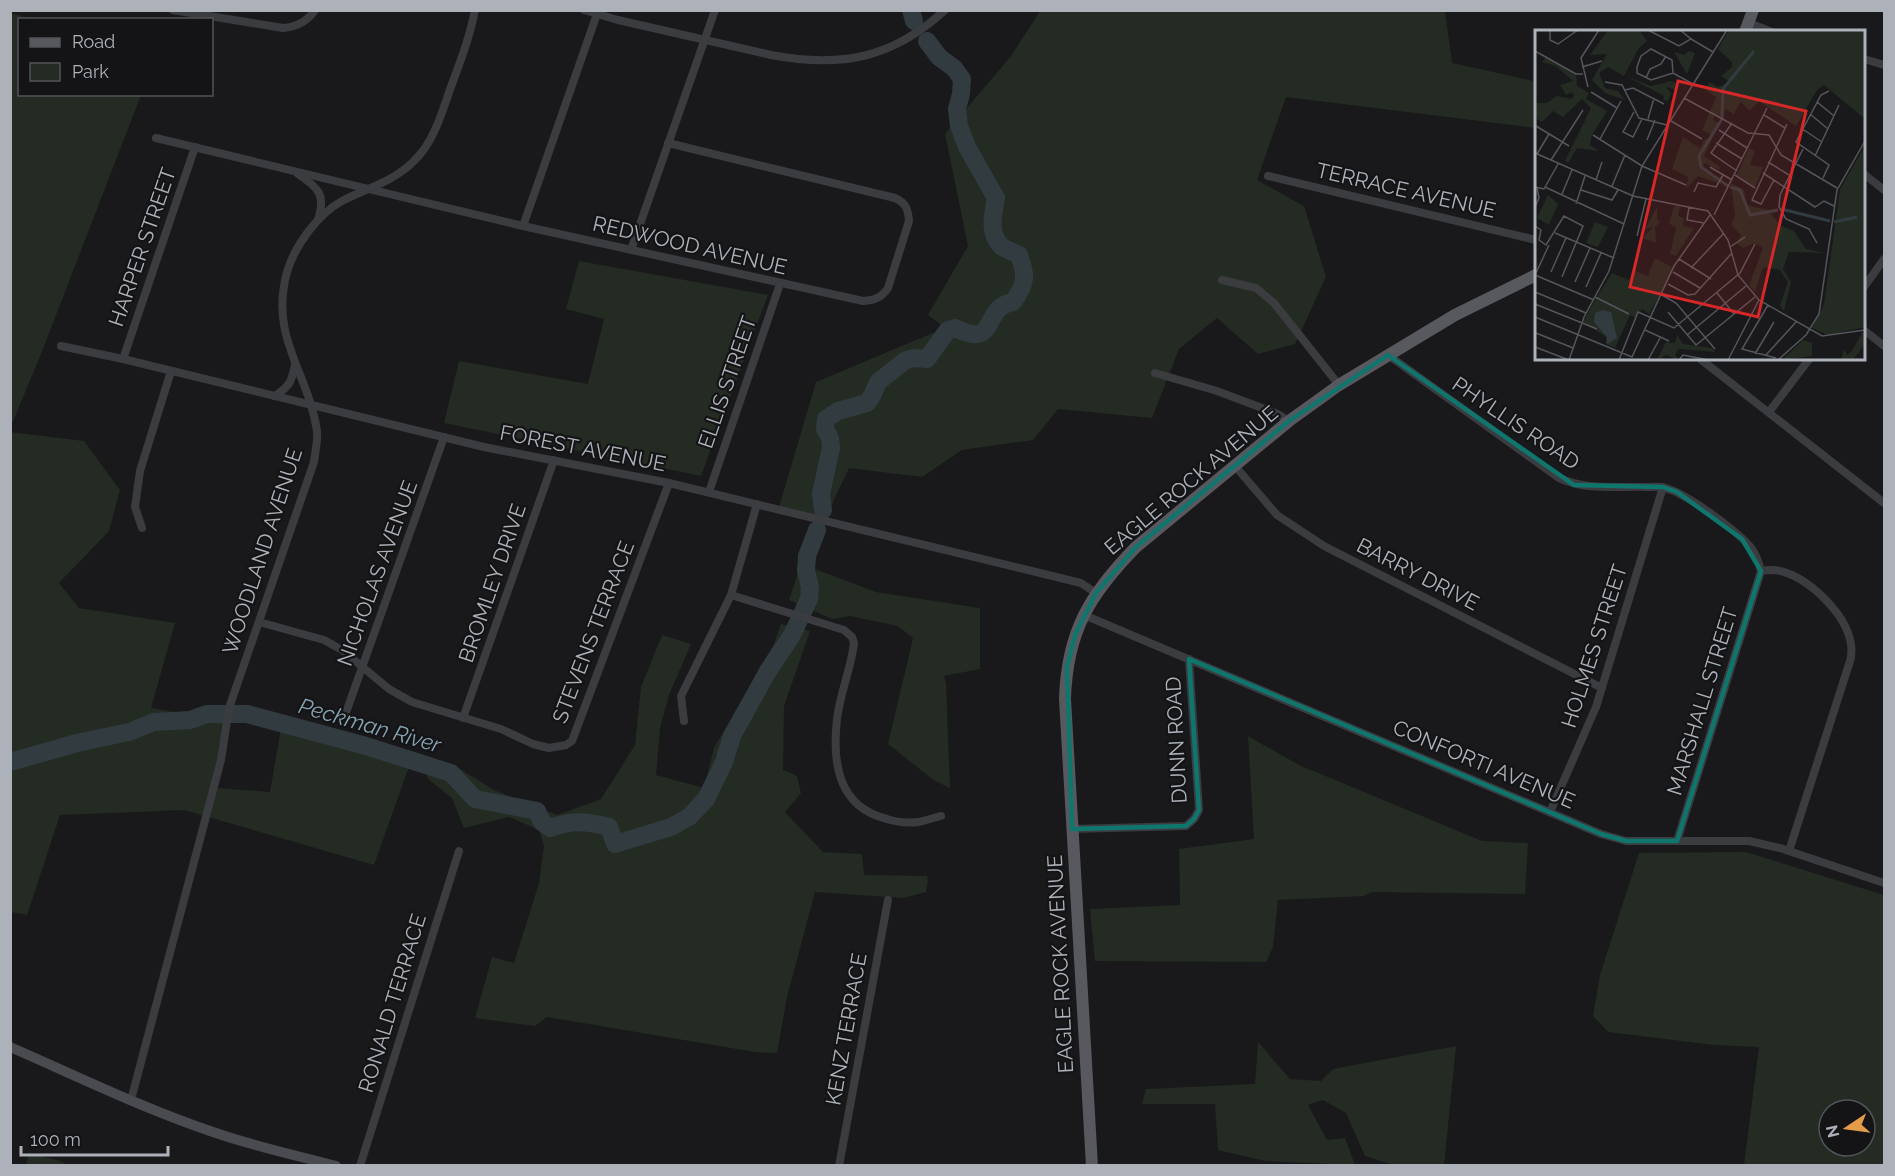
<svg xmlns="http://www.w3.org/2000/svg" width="1895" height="1176" font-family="Raleway,sans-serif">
  <rect width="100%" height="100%" fill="#19191b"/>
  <g fill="#232b23" fill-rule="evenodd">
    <polygon points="1040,11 1445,11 1452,63 1534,81 1536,79 1536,128 1286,97 1257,180 1304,206 1326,277 1295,344 1258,354 1217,318 1179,349 1152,418 1058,409 1033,440 962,450 922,477 849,468 825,519 779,507 816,382 945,328 928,315 968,246 945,134 1011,56"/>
    <polygon points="10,13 33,19 20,20 20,94 141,95 41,354 11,426"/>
    <polygon points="579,261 768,295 701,476 444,423 459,361 588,384 604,319 566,309"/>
    <polygon points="10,432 84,441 120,490 109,531 59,583 79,608 175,623 151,708 228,721 217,788 270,792 282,722 412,758 374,865 184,810 60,815 27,915 11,912"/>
    <polygon points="801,564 876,592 980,608 980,669 944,676 946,683 950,788 935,781 888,744 913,638 898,626 850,616 832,619 789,600"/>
    <polygon points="781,624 810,631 784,706 783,770 797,776 801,793 785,812 823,852 862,854 864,875 927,876 928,880 926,892 903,898 815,892 787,997 777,1053 755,1052 547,1017 535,1026 475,1018 492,957 514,963 539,883 544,846 539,830 509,817 464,828 452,798 428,779 420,755 452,764 494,790 557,815 601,799 635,745 641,687 662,635 691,644 669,695 660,728 656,775 704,788 714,748 773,646"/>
    <polygon points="1248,736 1299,765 1482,841 1528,843 1525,894 1372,892 1363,896 1278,900 1273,947 1266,962 1095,961 1090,909 1180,905 1179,849 1254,839"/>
    <path d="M1746,852L1884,895V1165H1744L1759,1047L1714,1045L1608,1032L1593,1016L1600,975L1639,853ZM1829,1110H1865V1146H1829Z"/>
    <polygon points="1258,1042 1290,1079 1321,1081 1333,1069 1456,1046 1444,1165 1393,1165 1365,1156 1346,1113 1323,1100 1308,1105 1327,1140 1345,1138 1355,1165 1265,1161 1218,1150 1215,1104 1142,1104 1146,1089 1255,1084"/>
    <polygon points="29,1153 60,1161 68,1165 26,1165"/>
  </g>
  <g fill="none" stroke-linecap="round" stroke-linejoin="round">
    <g stroke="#323c40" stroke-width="18">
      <polyline points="911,10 914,21"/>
      <path d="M823,510L821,494L831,448L830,438L825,429L826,419L838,411L867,403L872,396L878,382L906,360L915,358L927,359L947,331L955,328C999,350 981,307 1013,302C1026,284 1027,276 1019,255C1014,252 1006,250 1001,246C988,233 993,214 996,198L967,147L959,126L957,109L961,94L962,79L954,68L939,57L927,41"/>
      <path d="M10,762L77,743L129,732L154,722L190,720L207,714H247L366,746L451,773L475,799L537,811L542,822L550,828C573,820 585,821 609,827L615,844L671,827L689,817L706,799L724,762L732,736L768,671L792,635L809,599L810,587L806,571L807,556L817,530"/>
    </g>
    <g stroke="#3a3c40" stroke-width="8">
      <path d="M173,10L283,28C296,27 307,22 315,10"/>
      <path d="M584,10L618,20L771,55C840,68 892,59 945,10"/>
      <polyline points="1749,23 1772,32"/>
      <polyline points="1864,59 1884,65"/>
      <path d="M156,138L523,226L863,301C875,300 881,298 888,288L909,221C908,209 906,203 895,198L668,143"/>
      <path d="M298,174C319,188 326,195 318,220"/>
      <polyline points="1864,174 1884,190"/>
      <polyline points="1268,176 1536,240"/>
      <polyline points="523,226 597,14"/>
      <polyline points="631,250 715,10"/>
      <polyline points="1222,280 1256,288 1274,303 1339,385"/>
      <polyline points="1864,287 1884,259"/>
      <polyline points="1864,330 1884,346"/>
      <polyline points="61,346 123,359 484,447 669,483 1081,583 1096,593"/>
      <path d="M1388,355L1559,478C1587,491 1617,486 1647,487C1652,487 1659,486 1665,488C1686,493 1739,532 1752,549C1757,556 1759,563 1761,571"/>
      <polyline points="1699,358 1884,503"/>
      <polyline points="123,359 195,147"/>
      <polyline points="1155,373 1217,391 1278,414 1289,421"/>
      <path d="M275,396C290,386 292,381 295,364"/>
      <polyline points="1769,412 1810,358"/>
      <polyline points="1235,466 1277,515 1324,546 1602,688"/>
      <polyline points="709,492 780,284"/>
      <polyline points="142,528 135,507 140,471 171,371"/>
      <path d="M1761,571C1765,570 1770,570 1775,570C1806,574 1846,613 1851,644C1852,649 1851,654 1851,658L1789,851"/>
      <path d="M731,595L844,630L852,637L854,643C851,669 840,693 837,719C832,763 838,807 887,819C896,822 909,823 919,822C926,820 934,818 941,816"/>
      <polyline points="1084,615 1601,834 1626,841 1749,841 1780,848 1884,883"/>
      <polyline points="259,622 324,640 342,650 389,689 412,702 501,729 533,744 549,748 566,745 572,741 669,483"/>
      <polyline points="463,718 554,460"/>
      <polyline points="343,721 444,437"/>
      <polyline points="684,721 681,696 731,595 757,504"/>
      <polyline points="1550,812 1596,707 1663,487"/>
      <polyline points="1072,829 1186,826 1194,819 1199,810 1189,659"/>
      <polyline points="1677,841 1761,571"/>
      <path d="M131,1100L221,760L229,708L314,462C315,452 318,441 317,431C308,371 269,338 287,272C295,245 318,214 342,201C367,188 393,182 414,161C435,141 442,111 452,84C461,60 470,36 475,10"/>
      <polyline points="360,1166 459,851"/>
      <polyline points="839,1166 888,900"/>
    </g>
    <path stroke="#494b50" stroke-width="10" d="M10,1047C77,1076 144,1109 213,1132C253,1146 295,1155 336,1166"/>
    <g stroke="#57595f" stroke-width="12">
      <polyline points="1745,32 1753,10"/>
      <path d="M1092,1166L1065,699C1067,631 1090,594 1136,547L1289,421L1339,385L1455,315L1536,275"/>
    </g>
  </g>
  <path fill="none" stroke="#0f766e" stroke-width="4.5" stroke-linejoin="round" d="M1388,355L1574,485L1663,487L1677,492L1742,539L1761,571L1677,841H1626L1601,834L1189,659L1199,810L1194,819L1186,826L1072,829L1067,667L1075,635L1096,593L1136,547L1289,421Z"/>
  <g text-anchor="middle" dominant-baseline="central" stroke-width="4.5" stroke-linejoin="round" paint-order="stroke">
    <g font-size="21" fill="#adb2ba" stroke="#141416">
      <text transform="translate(1406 190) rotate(13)">TERRACE AVENUE</text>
      <text transform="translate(690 245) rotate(13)">REDWOOD AVENUE</text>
      <text transform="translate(142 247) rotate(-71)">HARPER STREET</text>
      <text transform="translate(727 382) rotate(-71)">ELLIS STREET</text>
      <text transform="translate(1516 423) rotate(34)">PHYLLIS ROAD</text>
      <text transform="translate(583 448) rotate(11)">FOREST AVENUE</text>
      <text transform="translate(1191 480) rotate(-40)">EAGLE ROCK AVENUE</text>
      <text transform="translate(262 551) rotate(-72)">WOODLAND AVENUE</text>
      <text transform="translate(377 573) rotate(-70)">NICHOLAS AVENUE</text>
      <text transform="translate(1418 574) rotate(27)">BARRY DRIVE</text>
      <text transform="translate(492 583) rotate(-71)">BROMLEY DRIVE</text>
      <text transform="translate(593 632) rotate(-69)">STEVENS TERRACE</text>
      <text transform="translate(1594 646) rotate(-72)">HOLMES STREET</text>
      <text transform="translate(1702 701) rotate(-73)">MARSHALL STREET</text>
      <text transform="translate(1176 740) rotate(-93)">DUNN ROAD</text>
      <text transform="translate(1484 764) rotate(23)">CONFORTI AVENUE</text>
      <text transform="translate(1060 964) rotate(-93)">EAGLE ROCK AVENUE</text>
      <text transform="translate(392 1003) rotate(-73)">RONALD TERRACE</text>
      <text transform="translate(846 1029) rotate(-80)">KENZ TERRACE</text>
    </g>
    <g font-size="22" font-style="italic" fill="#87a3b1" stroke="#141416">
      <text transform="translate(370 725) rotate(16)">Peckman River</text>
    </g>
  </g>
  <g transform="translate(1535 30)">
    <rect width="330" height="330" fill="#19191b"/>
    <path d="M73,0H104L112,11L103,19L89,46L73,37L64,43L70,58L83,61L90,70L70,63L57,50L72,24L55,25ZM194,0H330V89L289,55L282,60L261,96L224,71L215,81L206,72L199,84L190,79L187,87L180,85L178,90L185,93L178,106L167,100L181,67L171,60L174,52L183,57L195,52L186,46L197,37V32L183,19ZM154,21L160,23L152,44L139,22L149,25ZM11,27L41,44L42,56L54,63L51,69L72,81L57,105L55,115L64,121L42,118L33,133L30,131L56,78L47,69L28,87L18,81L7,92L0,88V73H12L22,66L36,69L39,66L37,62L31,65L25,55L38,51L21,36L7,32ZM91,46L116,56L136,51L145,55L141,60L131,57L136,63L133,71L128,70L129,66ZM148,107L165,118L169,110L178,107L169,126L185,137L184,140L170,133L168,137L183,150L182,153L163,146L151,159L153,147L137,139ZM330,116V297L293,305L277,298L289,275L305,159ZM214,118L220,121L215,135L228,137L220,157L202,145ZM196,153L209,160L212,175L233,180L245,195L259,201L271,219L291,223L254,222L248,239L256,252L249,281L245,275L253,252L245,240L228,237L220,262L214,255L228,218L220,213L208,218L201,213L206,205L196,195L200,186ZM13,165L23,174L14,195L2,188ZM139,176H145L143,186L149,188L148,196L159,198L141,226L135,224L141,197L134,194ZM122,177V190L126,191L120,197L121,213L107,208L118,197L110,199ZM60,192L73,197L63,217L51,213ZM120,228L137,237L134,249L114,284L107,279L100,287L95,285L80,318L71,314V307L48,292L59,272L77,243L94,250L98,240L113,246ZM328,301L330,314L318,330H306L309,319L312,325L317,321ZM142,305L148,314L177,318L180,322L144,319L140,324L143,330L131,325L122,330L131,312L140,313ZM268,310L277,313V326L247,330Z" fill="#232b23"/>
    <path d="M68,280L76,282L82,308L72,314V307L59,292L60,283Z" fill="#323c40"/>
    <path fill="none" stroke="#323c40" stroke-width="3" d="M193,156L166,137L164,126L187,89L188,59L219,21M195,157L205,160L215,185L243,180M246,179L295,191M299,192L322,187"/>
    <path fill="none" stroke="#54565b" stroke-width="1.5" d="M15,0V10L23,14L43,0M113,0L144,16L156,9L145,0M156,9L178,22M0,21L41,44H48M47,37L67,31M138,43L137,30L116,19L106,26L102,37V43L116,50L138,43L158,54M111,48L115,39L126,34L131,26M70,52L87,55L104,88L132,95M53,57L46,28L64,0M90,60L98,58L129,74M56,62L82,78M149,68L213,103L234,105L246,125L302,158M282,72L299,86M99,82L88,102L98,107L107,89M275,84L293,99M229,85L250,98M113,89L119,68M136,91L167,109M197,93L176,123L202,141M1,96L34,116M266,98L287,112M184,100L212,118M58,105L107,136L151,155M65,109L86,71M112,110L120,90M181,113L207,129M268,119L245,165L244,177L251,189L274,199L282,213M0,123L98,166L173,181L193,210L203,245L224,270L287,306L330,300M2,124L14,104M280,126L304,75M16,130L48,80M233,132L254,145M175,137L197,150M228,143L280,177L289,171L299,176M200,145L220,158M288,148L294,135L261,112L286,65L294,61M61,150L67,132M239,150L226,174L217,170L252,94M77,156L90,125M0,157L9,159L23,134M10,157L89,194M46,160L77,170L83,160M159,162L163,153L181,157L188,145M27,164L37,140M41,174L50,146M0,177L4,168L2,158M154,177L152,190L169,193M179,185L232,78M0,196L6,200L4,210L11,215L29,186L48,196L27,247M20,203L79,228M102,206L111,169M14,215L0,245L59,270M195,217L210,207M144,229L176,249M156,238L189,203M16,242L31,208M138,242L165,258M40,252L55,218M133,254L153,265L160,264L197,223M51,257L66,223M0,262L51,283M182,263L199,284M127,265L141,273L180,319M60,267L94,284M0,274L62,299M233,275L207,319L241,328M133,282L161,315L220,267M0,287L97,327L139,236L175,185M110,300L134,311M1,303L38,318M152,305L211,256M0,317L34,330M220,324L239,292M231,325L261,292M34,330L49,287L74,241L107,136L192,0M84,330L103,282L139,298L205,243L220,214M113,330L125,308M144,330L148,325L174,330M193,330L224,270M243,330L271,305L284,284L302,160L330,111"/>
    <path fill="#d62828" fill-opacity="0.15" stroke="#d62828" stroke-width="3" d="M143,51L271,81L223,287L95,257Z"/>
    <rect width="330" height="330" fill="none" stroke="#adb2ba" stroke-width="3"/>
  </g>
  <rect width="1895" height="1176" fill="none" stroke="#adb2ba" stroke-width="24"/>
  <rect x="18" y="18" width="195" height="78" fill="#141416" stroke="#515358" stroke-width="1.5"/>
  <rect x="30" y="38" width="30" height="9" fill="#57595f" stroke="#515358" stroke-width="1.5"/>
  <text x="72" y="48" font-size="18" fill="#adb2ba">Road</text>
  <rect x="30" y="63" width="30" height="18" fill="#232b23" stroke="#515358" stroke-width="1.5"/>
  <text x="72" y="78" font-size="18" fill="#adb2ba">Park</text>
  <g transform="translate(1847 1128) rotate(257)"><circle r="28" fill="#141416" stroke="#515358" stroke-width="1.5"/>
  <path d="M0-4.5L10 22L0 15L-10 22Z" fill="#e49c48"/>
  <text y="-9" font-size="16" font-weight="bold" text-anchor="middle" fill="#adb2ba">N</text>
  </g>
  <path d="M21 1146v9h147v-9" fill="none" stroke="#adb2ba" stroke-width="3"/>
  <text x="30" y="1146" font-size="18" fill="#adb2ba" stroke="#141416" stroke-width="4.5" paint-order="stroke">100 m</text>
</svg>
